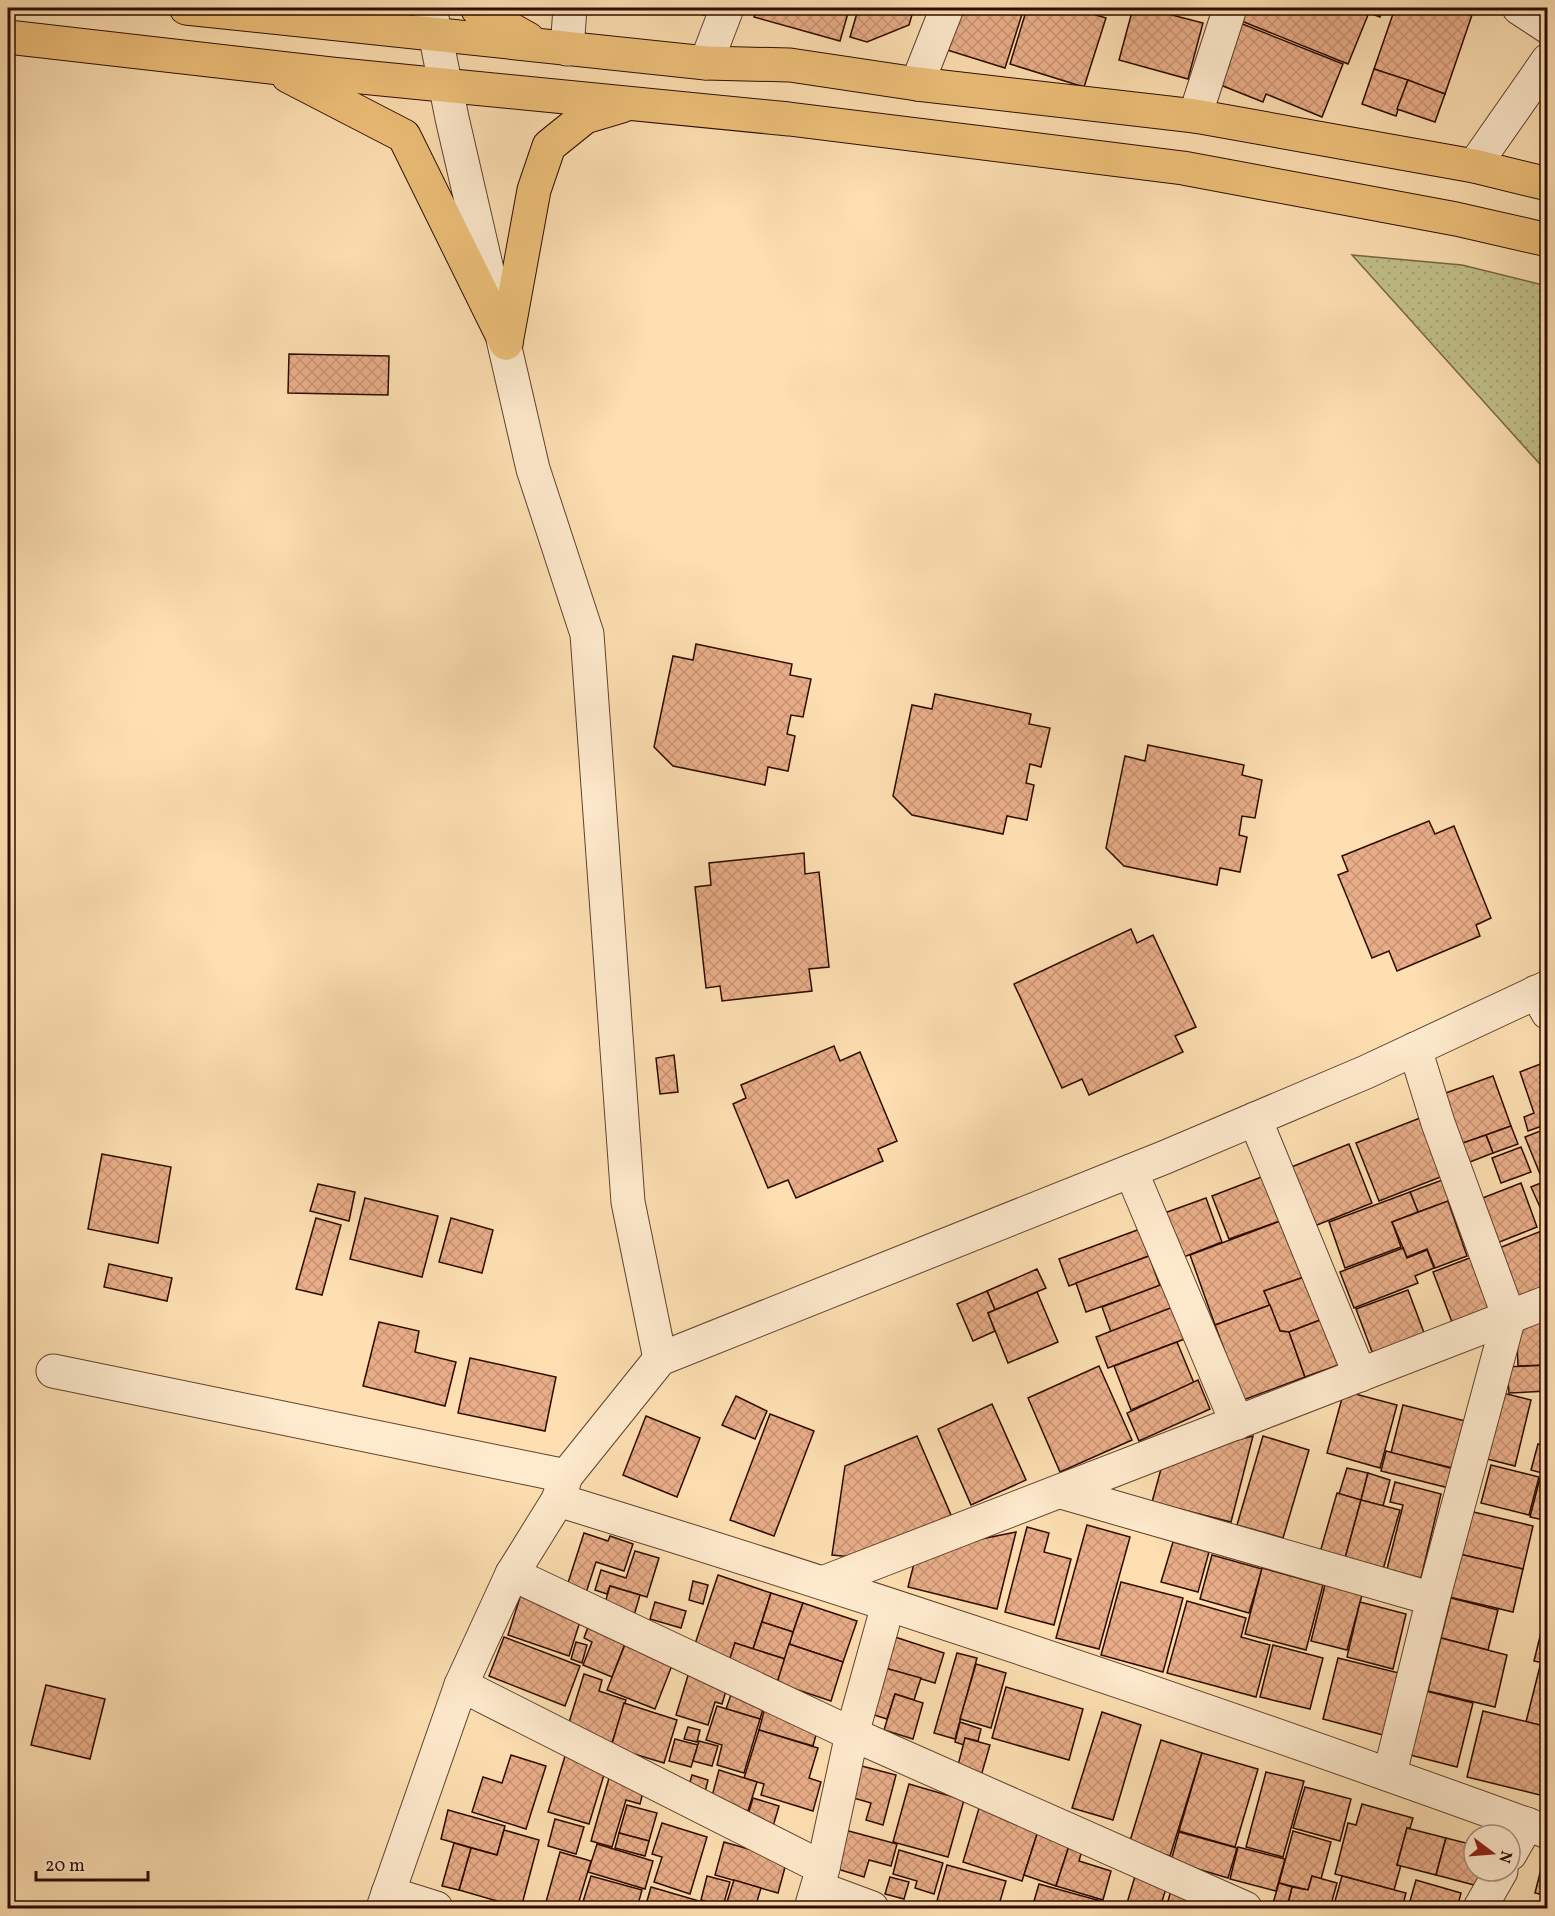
<svg xmlns="http://www.w3.org/2000/svg" width="1555" height="1916" font-family="Vollkorn,serif">
  <defs>
    <pattern id="park-dots" width="8" height="8" patternUnits="userSpaceOnUse" patternTransform="scale(1.5)"><rect width="8" height="8" fill="#c2c18a"/><path d="M2 2h.1M6 6h.1" fill="none" stroke="#a7a575" stroke-width="1.8" stroke-linecap="round"/></pattern>
    <pattern id="building-cross-hatch" width="8" height="8" patternUnits="userSpaceOnUse" patternTransform="scale(1.5)"><rect width="8" height="8" fill="#e9ae89"/><path d="M0 0l8 8M0 8l8-8" fill="none" stroke="#c89474"/></pattern>
  </defs>
  <rect width="100%" height="100%" fill="#fddfb2"/>
  <filter id="stains"><feTurbulence type="fractalNoise" baseFrequency=".00333" numOctaves="4"/><feColorMatrix values="0 0 0 0 .2 0 0 0 0 .09 0 0 0 0 .02 0 0 0 .5 -.17"/></filter>
  <radialGradient id="worn" r=".72"><stop offset=".6" stop-color="#630" stop-opacity="0"/><stop offset="1" stop-color="#630" stop-opacity=".3"/></radialGradient>
  <polygon fill="url(#park-dots)" stroke="#786646" stroke-width="1.5" points="1352,255 1462,265 1547,286 1547,472"/>
  <g fill="url(#building-cross-hatch)" stroke="#2d0c01" stroke-width="1.5">
    <polygon points="679,8 707,8 704,15"/>
    <polygon points="757,8 841,8 840,11 848,13 840,41 754,17"/>
    <polygon points="846,8 914,8 909,25 867,42 850,37 857,13 845,10"/>
    <polygon points="957,8 1024,8 1005,68 944,49"/>
    <polygon points="1027,8 1074,8 1106,18 1084,87 1010,64"/>
    <polygon points="1133,8 1145,8 1203,23 1188,79 1119,60"/>
    <polygon points="1244,8 1350,8 1368,15 1348,64 1239,20"/>
    <polygon points="1357,8 1383,8 1380,17"/>
    <polygon points="1395,8 1474,9 1445,94 1374,69"/>
    <polygon points="1240,23 1343,64 1322,117 1266,94 1263,102 1208,80"/>
    <polygon points="1374,69 1408,80 1396,116 1362,104"/>
    <polygon points="1408,80 1445,94 1435,122 1397,109"/>
    <polygon points="289,354 389,356 388,395 288,393"/>
    <polygon points="696,644 792,664 790,675 811,679 803,717 791,715 787,734 795,736 788,771 768,767 765,785 673,766 654,747 673,656 693,660"/>
    <polygon points="935,694 1031,714 1029,724 1050,728 1041,767 1030,764 1026,783 1034,785 1027,820 1007,816 1003,834 912,815 893,796 912,705 932,709"/>
    <polygon points="1148,745 1244,765 1242,775 1262,780 1255,818 1242,816 1239,835 1247,837 1240,872 1220,868 1217,885 1124,866 1106,848 1125,756 1145,761"/>
    <polygon points="1429,821 1435,834 1454,826 1491,918 1476,925 1480,936 1397,971 1389,951 1372,958 1338,875 1348,871 1342,856"/>
    <polygon points="804,853 805,874 819,872 829,967 809,969 812,991 722,1001 720,986 706,988 695,887 711,885 709,863"/>
    <polygon points="1131,929 1137,943 1153,935 1196,1027 1175,1036 1183,1052 1089,1095 1082,1079 1062,1088 1014,984"/>
    <polygon points="834,1046 840,1061 860,1052 897,1141 878,1149 883,1161 796,1198 788,1180 768,1188 733,1104 746,1098 741,1085"/>
    <polygon points="674,1055 678,1092 660,1094 656,1058"/>
    <polygon points="1548,1061 1548,1124 1528,1131 1524,1117 1534,1113 1520,1072"/>
    <polygon points="1493,1076 1511,1126 1461,1144 1443,1094"/>
    <polygon points="1420,1118 1443,1176 1379,1201 1356,1143"/>
    <polygon points="1511,1126 1518,1144 1493,1153 1486,1135"/>
    <polygon points="1548,1128 1548,1176 1542,1179 1525,1137"/>
    <polygon points="1486,1135 1493,1153 1462,1165 1454,1146"/>
    <polygon points="1349,1144 1372,1203 1312,1227 1289,1168"/>
    <polygon points="1521,1147 1531,1172 1501,1183 1492,1158"/>
    <polygon points="102,1154 171,1167 158,1243 88,1229"/>
    <polygon points="1264,1176 1283,1220 1229,1239 1212,1196"/>
    <polygon points="1453,1176 1461,1197 1418,1212 1410,1192"/>
    <polygon points="1548,1180 1548,1225 1531,1187"/>
    <polygon points="1521,1183 1537,1227 1492,1245 1475,1201"/>
    <polygon points="318,1184 355,1192 349,1221 310,1211"/>
    <polygon points="1410,1192 1418,1212 1392,1222 1401,1247 1345,1268 1329,1222"/>
    <polygon points="365,1198 438,1216 422,1277 350,1259"/>
    <polygon points="1206,1198 1222,1242 1176,1260 1159,1215"/>
    <polygon points="1448,1201 1467,1256 1435,1268 1427,1249 1407,1257 1392,1222"/>
    <polygon points="316,1218 341,1225 322,1295 296,1289"/>
    <polygon points="451,1218 493,1230 482,1273 439,1262"/>
    <polygon points="1283,1220 1304,1277 1264,1291 1270,1305 1215,1325 1190,1255"/>
    <polygon points="1140,1229 1149,1256 1069,1286 1059,1259"/>
    <polygon points="1546,1229 1548,1286 1513,1301 1492,1251"/>
    <polygon points="1403,1248 1407,1258 1427,1250 1434,1268 1415,1276 1418,1283 1354,1308 1340,1272"/>
    <polygon points="1480,1254 1499,1304 1452,1322 1433,1272"/>
    <polygon points="1149,1256 1160,1286 1086,1312 1076,1283"/>
    <polygon points="109,1264 172,1278 167,1301 104,1287"/>
    <polygon points="1037,1269 1046,1288 995,1310 987,1291"/>
    <polygon points="1304,1277 1320,1320 1289,1332 1280,1331 1264,1291"/>
    <polygon points="1163,1284 1172,1308 1111,1332 1102,1307"/>
    <polygon points="1408,1290 1426,1338 1374,1357 1356,1309"/>
    <polygon points="987,1291 995,1310 988,1313 995,1331 973,1341 957,1304"/>
    <polygon points="1037,1292 1058,1342 1008,1363 988,1313"/>
    <polygon points="1178,1305 1190,1337 1108,1368 1096,1337"/>
    <polygon points="1270,1305 1280,1331 1289,1332 1305,1377 1243,1400 1215,1325"/>
    <polygon points="1548,1315 1548,1365 1518,1366 1516,1317"/>
    <polygon points="1320,1320 1344,1363 1305,1377 1289,1332"/>
    <polygon points="379,1322 419,1331 415,1352 456,1362 445,1406 363,1386"/>
    <polygon points="1177,1342 1194,1383 1131,1410 1114,1366"/>
    <polygon points="470,1358 556,1377 545,1431 458,1413"/>
    <polygon points="1548,1365 1548,1391 1509,1393 1507,1367"/>
    <polygon points="1099,1366 1132,1440 1060,1472 1028,1398"/>
    <polygon points="1198,1380 1210,1409 1139,1441 1127,1413"/>
    <polygon points="1344,1391 1397,1405 1380,1468 1327,1453"/>
    <polygon points="1503,1393 1531,1400 1515,1466 1487,1459"/>
    <polygon points="736,1396 767,1411 755,1439 722,1425"/>
    <polygon points="992,1404 1026,1480 971,1505 938,1429"/>
    <polygon points="1403,1405 1473,1423 1461,1470 1391,1453"/>
    <polygon points="770,1414 814,1431 774,1536 730,1520"/>
    <polygon points="646,1416 700,1438 677,1497 623,1475"/>
    <polygon points="917,1436 951,1515 863,1558 832,1555 845,1466"/>
    <polygon points="1253,1436 1231,1522 1152,1502 1164,1458"/>
    <polygon points="1263,1436 1309,1450 1283,1538 1237,1525"/>
    <polygon points="1538,1444 1548,1447 1548,1484 1539,1482 1542,1473 1531,1470"/>
    <polygon points="1386,1451 1454,1469 1449,1488 1381,1471"/>
    <polygon points="1491,1465 1539,1477 1529,1515 1481,1503"/>
    <polygon points="1347,1468 1368,1473 1361,1500 1339,1494"/>
    <polygon points="1368,1473 1390,1480 1383,1506 1361,1500"/>
    <polygon points="1395,1482 1441,1494 1421,1578 1387,1569 1403,1505 1390,1502"/>
    <polygon points="1539,1482 1548,1484 1548,1521 1530,1517"/>
    <polygon points="1337,1493 1361,1500 1344,1562 1319,1556"/>
    <polygon points="1361,1500 1400,1510 1382,1573 1344,1562"/>
    <polygon points="1465,1510 1533,1526 1523,1569 1455,1553"/>
    <polygon points="1087,1525 1130,1537 1099,1649 1056,1638"/>
    <polygon points="1027,1527 1049,1533 1044,1552 1071,1559 1054,1625 1005,1612"/>
    <polygon points="1016,1532 997,1609 908,1587 917,1552"/>
    <polygon points="584,1533 608,1541 610,1536 633,1544 624,1571 596,1562 585,1596 566,1589"/>
    <polygon points="1173,1542 1209,1552 1198,1592 1161,1582"/>
    <polygon points="635,1551 659,1558 647,1597 610,1586 607,1594 595,1590 601,1570 626,1578"/>
    <polygon points="1455,1553 1523,1569 1513,1612 1445,1596"/>
    <polygon points="1212,1555 1262,1569 1249,1613 1200,1599"/>
    <polygon points="1262,1568 1323,1585 1306,1650 1245,1634"/>
    <polygon points="718,1575 771,1593 753,1649 735,1643 730,1659 694,1647"/>
    <polygon points="693,1581 708,1585 703,1604 689,1600"/>
    <polygon points="1121,1582 1183,1598 1163,1672 1101,1655"/>
    <polygon points="1325,1585 1362,1595 1347,1650 1311,1641"/>
    <polygon points="610,1586 640,1595 633,1619 603,1610"/>
    <polygon points="522,1591 583,1612 569,1656 508,1635"/>
    <polygon points="771,1593 803,1603 793,1632 762,1622"/>
    <polygon points="1451,1598 1498,1610 1488,1650 1441,1638"/>
    <polygon points="1187,1601 1246,1618 1241,1637 1270,1645 1256,1697 1167,1673"/>
    <polygon points="655,1602 686,1611 681,1628 650,1619"/>
    <polygon points="1360,1602 1406,1614 1393,1669 1347,1657"/>
    <polygon points="803,1603 857,1621 843,1662 789,1644"/>
    <polygon points="592,1616 630,1631 612,1677 583,1665 592,1642 584,1638"/>
    <polygon points="1545,1616 1548,1617 1548,1664 1534,1661"/>
    <polygon points="762,1622 793,1632 785,1659 753,1649"/>
    <polygon points="504,1637 580,1666 565,1706 489,1676"/>
    <polygon points="628,1637 676,1655 655,1709 607,1690"/>
    <polygon points="895,1637 944,1653 935,1683 885,1668"/>
    <polygon points="1441,1638 1507,1655 1495,1707 1428,1691"/>
    <polygon points="576,1642 587,1645 582,1663 571,1659"/>
    <polygon points="735,1643 785,1659 777,1683 727,1667"/>
    <polygon points="789,1644 843,1662 831,1701 777,1683"/>
    <polygon points="1273,1645 1323,1658 1310,1709 1260,1697"/>
    <polygon points="957,1653 977,1658 955,1739 934,1733"/>
    <polygon points="1338,1658 1403,1674 1387,1736 1323,1719"/>
    <polygon points="1541,1662 1548,1664 1548,1727 1526,1722"/>
    <polygon points="976,1664 1006,1673 991,1728 960,1719"/>
    <polygon points="885,1668 921,1678 914,1700 895,1694 887,1719 871,1714"/>
    <polygon points="690,1669 729,1681 722,1704 715,1702 708,1725 676,1715"/>
    <polygon points="584,1674 602,1680 599,1691 626,1700 612,1743 567,1729"/>
    <polygon points="46,1685 105,1699 90,1759 31,1745"/>
    <polygon points="1006,1687 1083,1709 1069,1760 992,1738"/>
    <polygon points="733,1689 766,1699 760,1719 726,1709"/>
    <polygon points="1426,1691 1473,1703 1457,1767 1410,1755"/>
    <polygon points="895,1694 923,1703 913,1739 884,1730"/>
    <polygon points="624,1703 677,1720 664,1763 611,1747"/>
    <polygon points="766,1704 820,1720 813,1746 759,1730"/>
    <polygon points="717,1706 760,1719 744,1773 717,1765 722,1745 706,1740"/>
    <polygon points="1483,1711 1548,1727 1548,1797 1467,1777"/>
    <polygon points="1102,1712 1141,1725 1113,1820 1072,1808"/>
    <polygon points="960,1722 981,1729 978,1741 965,1738 964,1745 955,1742"/>
    <polygon points="688,1727 700,1730 697,1742 684,1739"/>
    <polygon points="759,1730 818,1748 809,1778 821,1782 813,1811 761,1795 764,1784 744,1778"/>
    <polygon points="965,1738 990,1745 981,1776 957,1769"/>
    <polygon points="675,1739 698,1745 691,1767 669,1761"/>
    <polygon points="1161,1740 1202,1753 1170,1856 1129,1844"/>
    <polygon points="699,1741 718,1746 712,1766 693,1761"/>
    <polygon points="566,1753 607,1765 589,1824 548,1812"/>
    <polygon points="1202,1753 1258,1769 1235,1847 1179,1831"/>
    <polygon points="511,1755 546,1766 526,1829 472,1812 483,1777 502,1783"/>
    <polygon points="858,1765 896,1775 883,1825 866,1820 871,1803 850,1797"/>
    <polygon points="719,1770 757,1782 748,1811 711,1800"/>
    <polygon points="1266,1772 1304,1781 1283,1857 1246,1847"/>
    <polygon points="692,1775 708,1780 703,1800 686,1795"/>
    <polygon points="609,1778 644,1788 640,1804 626,1800 612,1847 591,1841"/>
    <polygon points="909,1784 964,1800 948,1857 893,1842"/>
    <polygon points="1305,1787 1351,1799 1340,1841 1293,1828"/>
    <polygon points="753,1798 779,1806 771,1833 745,1825"/>
    <polygon points="1362,1804 1413,1818 1410,1828 1407,1828 1397,1865 1401,1865 1394,1890 1335,1874 1348,1823 1356,1825"/>
    <polygon points="627,1805 657,1813 649,1841 619,1833"/>
    <polygon points="980,1805 1038,1831 1022,1881 963,1862"/>
    <polygon points="448,1810 505,1826 497,1855 441,1839"/>
    <polygon points="555,1819 584,1827 576,1854 548,1846"/>
    <polygon points="662,1823 707,1837 690,1894 654,1882 662,1857 652,1854"/>
    <polygon points="1407,1828 1446,1838 1436,1875 1397,1865"/>
    <polygon points="504,1830 539,1840 521,1908 459,1890 471,1848 497,1855"/>
    <polygon points="845,1830 897,1844 891,1866 869,1860 864,1877 834,1868"/>
    <polygon points="1038,1831 1069,1846 1056,1886 1024,1875"/>
    <polygon points="1293,1831 1331,1842 1321,1879 1312,1876 1308,1890 1279,1883"/>
    <polygon points="1179,1832 1237,1848 1228,1878 1171,1861"/>
    <polygon points="619,1833 649,1841 645,1856 615,1848"/>
    <polygon points="1446,1838 1474,1845 1474,1871 1482,1871 1478,1886 1436,1875"/>
    <polygon points="724,1842 787,1860 778,1893 715,1875"/>
    <polygon points="454,1843 471,1848 459,1890 442,1886"/>
    <polygon points="597,1844 653,1861 645,1889 588,1872"/>
    <polygon points="1069,1846 1082,1850 1079,1861 1111,1871 1103,1900 1056,1886"/>
    <polygon points="1238,1847 1285,1859 1276,1891 1230,1879"/>
    <polygon points="899,1850 943,1863 934,1894 915,1888 917,1881 893,1874"/>
    <polygon points="560,1852 591,1861 577,1908 546,1902"/>
    <polygon points="1543,1861 1548,1862 1548,1896 1535,1893"/>
    <polygon points="947,1865 1006,1881 998,1908 935,1908"/>
    <polygon points="1136,1873 1168,1882 1160,1908 1144,1908 1127,1903"/>
    <polygon points="591,1876 642,1890 637,1908 581,1908"/>
    <polygon points="707,1876 730,1882 723,1906 701,1900"/>
    <polygon points="1312,1876 1337,1883 1330,1908 1287,1908 1292,1887 1308,1890"/>
    <polygon points="1342,1876 1406,1893 1402,1908 1333,1908"/>
    <polygon points="890,1877 909,1882 904,1899 885,1894"/>
    <polygon points="734,1880 761,1888 755,1908 725,1908"/>
    <polygon points="1416,1880 1461,1893 1457,1908 1408,1908"/>
    <polygon points="1279,1883 1292,1887 1287,1907 1273,1903"/>
    <polygon points="1039,1884 1097,1900 1095,1908 1032,1908"/>
    <polygon points="651,1887 699,1901 697,1908 645,1908"/>
    <polygon points="1172,1887 1195,1893 1191,1908 1166,1908"/>
    <polygon points="1097,1900 1127,1908 1095,1908"/>
  </g>
  <g fill="none" stroke-linecap="round" stroke-linejoin="round">
    <defs>
      <g id="minor">
        <polyline points="1519,8 1548,27"/>
        <polyline points="567,49 570,8"/>
        <polyline points="706,63 727,8"/>
        <polyline points="917,84 947,8"/>
        <polyline points="1195,116 1230,8"/>
        <polyline points="1474,166 1548,60"/>
        <polyline points="1536,992 1548,1013"/>
        <polyline points="1255,1119 1360,1375"/>
        <polyline points="1131,1171 1237,1423"/>
        <polyline points="53,1371 566,1476"/>
        <polyline points="1061,1492 1433,1599"/>
        <path d="M558,1500C891,1602 1221,1713 1548,1832"/>
        <polyline points="512,1574 852,1734 1245,1908"/>
        <polyline points="825,1582 1548,1302"/>
        <polyline points="461,1685 823,1868"/>
        <polyline points="1390,1773 1433,1599 1509,1317 1438,1123 1415,1049"/>
        <polyline points="1510,1854 1527,1824"/>
        <polyline points="818,1888 872,1908"/>
        <polyline points="388,1893 436,1908"/>
        <polyline points="811,1908 823,1868 852,1734 888,1605"/>
        <polyline points="1480,1908 1501,1871"/>
      </g>
      <g id="tertiary">
        <polyline points="430,8 452,118 533,469 587,634 628,1202 660,1359"/>
        <polyline points="383,1908 461,1685 512,1574 558,1500 566,1476 660,1359 1163,1158 1366,1072 1548,987"/>
      </g>
      <g id="primary">
        <polyline points="186,8 706,63 790,65 917,84 1195,116 1474,166 1548,184"/>
        <polyline points="477,8 480,12 528,39"/>
        <polyline points="8,37 331,74 789,119 1183,168 1456,219 1548,240"/>
        <polyline points="288,76 404,136 506,343"/>
        <polyline points="506,343 534,190 549,146 585,117 622,106"/>
      </g>
    </defs>
    <use href="#minor" stroke="#61412d" stroke-width="35"/>
    <use href="#tertiary" stroke="#61412d" stroke-width="35"/>
    <use href="#primary" stroke="#2d0c01" stroke-width="35"/>
    <use href="#minor" stroke="#feeacd" stroke-width="33"/>
    <use href="#tertiary" stroke="#feeacd" stroke-width="33"/>
    <use href="#primary" stroke="#eec079" stroke-width="33"/>
  </g>
  <rect width="1555" height="1916" fill="none" stroke="#fddfb2" stroke-width="30"/>
  <rect x="9" y="9" width="1537" height="1898" fill="none" stroke="#2d0c01" stroke-width="3"/>
  <rect x="15" y="15" width="1525" height="1886" fill="none" stroke="#2d0c01" stroke-width="1.5"/>
  <g transform="translate(1492 1853) rotate(106)"><circle r="28" fill="#feeacd" stroke="#aa917b" stroke-width="1.5"/>
  <path d="M0-4.5L10 22L0 15L-10 22Z" fill="#8f2418"/>
  <text y="-9" font-size="16" font-weight="bold" text-anchor="middle" fill="#2d0c01">N</text>
  </g>
  <path d="M36 1871v9h112v-9" fill="none" stroke="#2d0c01" stroke-width="3"/>
  <text x="45" y="1871" font-size="18" fill="#2d0c01" stroke="#feeacd" stroke-width="4.5" paint-order="stroke">20 m</text>
  <rect width="100%" height="100%" filter="url(#stains)"/>
  <rect width="100%" height="100%" fill="url(#worn)"/>
</svg>
